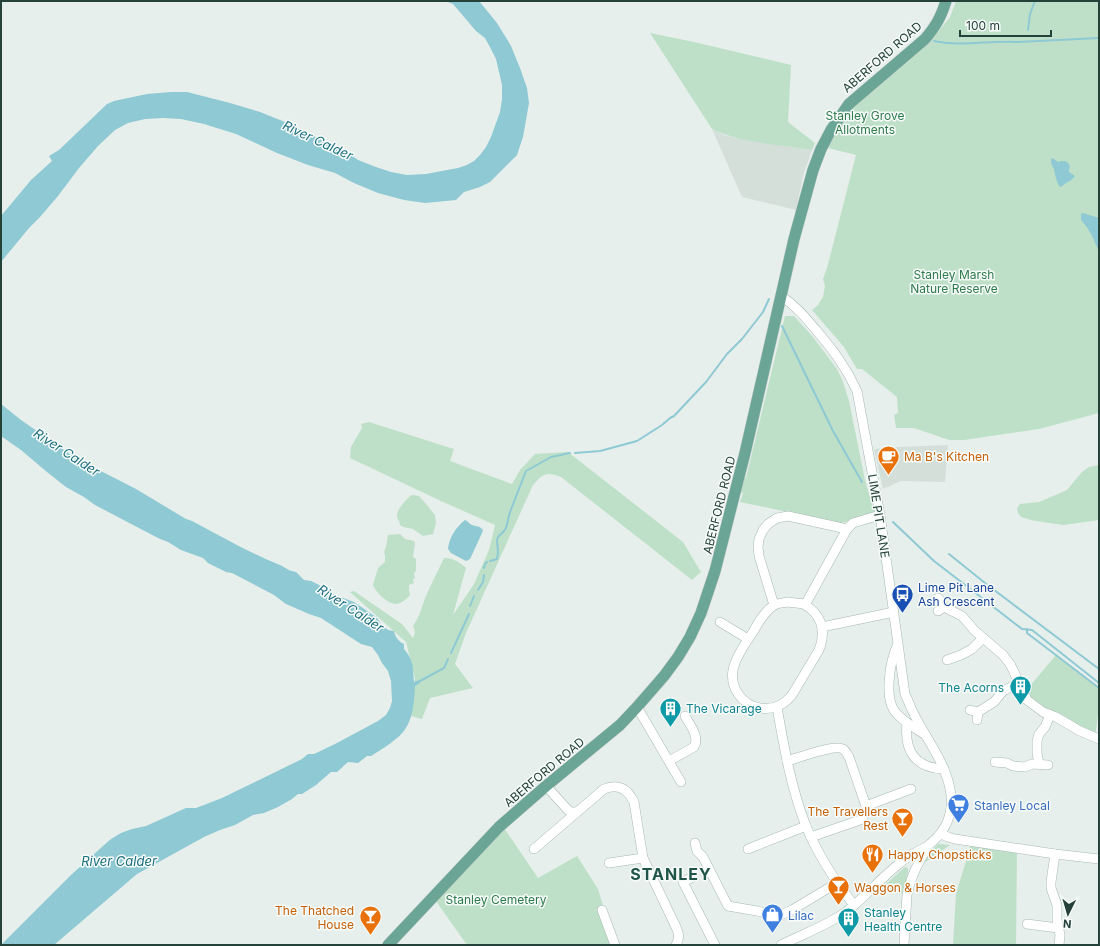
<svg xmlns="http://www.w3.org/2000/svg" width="1100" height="946" font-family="Inter,sans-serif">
  <rect width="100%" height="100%" fill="#e6efeb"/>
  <g fill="#d4dfda">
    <polygon points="712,129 724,135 756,142 812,150 803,176 796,210 742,197"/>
    <polygon points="948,445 945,482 901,481 883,489 874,449 899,447"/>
  </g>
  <g fill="#bfe0c8">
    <polygon points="956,1 1099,1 1099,413 1039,429 964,440 949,440 914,428 896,428 894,415 898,413 897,397 862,369 857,369 844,347 812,310 818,305 823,297 825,286 823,279 827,268 856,155 828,148 840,125 851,110 929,43 950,17"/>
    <path d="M650,33L694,42L791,65L788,122L815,143L812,150C781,145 740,143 712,129Z"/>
    <polygon points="785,316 794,316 813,337 837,369 842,379 849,401 865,480 875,514 841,523 740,502 743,493 741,492 744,477 746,478"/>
    <path d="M369,422L454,449L450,461L512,484L520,470L535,454L568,452L683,542L701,572L692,580L561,477C546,471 543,474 533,485L466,633L455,664L473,688L430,698L422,719L411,716L415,678L406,642L350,592L354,591L402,624L413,638L415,632L413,626C419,618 422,607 425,598C431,584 438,571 444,558C452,557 461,563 466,568L453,615L474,584L489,550L495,525L441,501L350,458L351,447L362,428L361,424Z"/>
    <polygon points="1099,465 1099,520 1064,525 1049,523 1031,520 1021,517 1018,513 1017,508 1020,504 1039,502 1067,490 1082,472 1089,467"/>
    <path d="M412,495L419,496L427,505L435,515L436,523L433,534L423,536L413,529L403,527L400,525C400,521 397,519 397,516C396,510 408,497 412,495Z"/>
    <path d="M400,534L405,539L414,541L415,543L413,557L416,559V571L414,573L415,578L413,579L414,583L409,585V590L410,595C408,598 402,603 397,604C389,605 376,593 373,585L378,568L385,562V555L384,552L386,547L388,535Z"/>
    <polygon points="1056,655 1099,688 1099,706 1095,738 1056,717 1024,693"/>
    <polygon points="502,825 538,878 577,856 598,889 615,945 467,945 433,897"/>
    <polygon points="972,841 1017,848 1016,945 953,945 956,894"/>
    <polygon points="938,844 950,845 924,863 930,852"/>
    <polygon points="905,867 908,868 908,872 903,894 878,891"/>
  </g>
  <g fill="#8ec9d4">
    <polygon points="445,1 479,1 497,23 511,46 520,68 527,88 529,103 523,137 517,155 490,182 480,187 464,192 456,200 425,203 404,200 378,193 354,183 335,173 308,165 277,153 236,134 204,124 181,119 163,118 145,119 128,123 115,130 98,146 79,168 58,196 40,217 29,228 1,262 1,216 31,180 52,161 49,156 59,150 107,104 114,101 147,94 171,92 187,92 230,103 260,112 285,122 320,139 345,151 358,160 376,167 391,172 407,175 426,174 458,168 467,165 474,161 480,155 486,147 491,137 500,112 502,99 502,85 496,59 491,49 485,38 476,31 453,4"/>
    <path d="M1052,158L1054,159L1058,162C1064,160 1069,161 1070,167L1069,170V172L1075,176C1073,180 1065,183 1061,187L1059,186C1056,180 1055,175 1054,169C1052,166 1050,162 1052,158Z"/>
    <path d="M1083,213L1099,218V252C1093,238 1091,231 1081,220V214Z"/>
    <path d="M1,404L21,420L70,454L93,467L136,489L186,519L192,521C221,536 249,553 280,565C286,568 289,571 296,572L304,580L311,581L323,587L327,592L354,602L376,617L383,626L388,630L394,631C395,637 399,642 404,644V649C414,661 413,667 414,682L419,680L420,683L415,686C414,704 413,726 397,738C389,745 380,750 371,756H367L358,763L348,762L337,772H331L316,785L302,794H298L292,799L278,807L264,813L253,815L235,825L220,830L204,837L137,874L54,945H1L71,875L103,846L111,839L121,833L132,829L146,826L186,808H196L222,798L302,759L308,754H314L335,744L378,721L386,715L390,708L392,701L391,681L388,671L382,663L378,655L372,647L361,644L321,618L309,614L286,604L274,595L232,573L226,572L208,563L203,558L181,550L168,542L158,538L95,505L84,497L66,487L47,472L21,450L1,436Z"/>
    <path d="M465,520C468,521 469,524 472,525C477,527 479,525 483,530L482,533L470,559L466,561L451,553L448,549C449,538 456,527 465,520Z"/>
  </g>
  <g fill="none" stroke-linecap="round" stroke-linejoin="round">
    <g stroke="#8ec9d4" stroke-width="2">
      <polyline points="1028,30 1030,14 1035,1"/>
      <path d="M934,41C960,47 991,40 1018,42L1099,38"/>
      <polyline points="782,326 833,431 862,482"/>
      <polyline points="575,453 600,451 637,441 662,425 670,418 674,416 706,382 727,354 742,339 763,312 769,299"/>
      <polyline points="893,522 934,561 982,598 1022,629 1032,630 1099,683"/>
      <polyline points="949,554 985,583 1099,669"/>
      <polyline points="490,561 497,559 498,553 497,540 498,537 504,531 506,528 510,512 526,471 551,457 570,453"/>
      <polyline points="484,568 485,564 487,562"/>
      <polyline points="478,590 483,582 484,575"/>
      <polyline points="470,606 474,596"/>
      <polyline points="1027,629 1027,633 1099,688"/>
      <polyline points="451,653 469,614"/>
      <polyline points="420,681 444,668 448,659"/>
    </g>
    <defs>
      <g id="minor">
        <path d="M781,296C795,305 805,317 816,330C833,350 846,367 857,391L880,515L905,694C907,698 909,703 911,708C924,737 947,762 951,795C953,818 944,834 926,847C917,852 907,856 900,863C881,878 865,897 846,912C826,926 803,934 781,945"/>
        <polyline points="938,598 944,607 938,611"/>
        <path d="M788,602C793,603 799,603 804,604C807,606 811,609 814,612C824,623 824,637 819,650L792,695C784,705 773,710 760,708C742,705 730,688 733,670C735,658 746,642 753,632C758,623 764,612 773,606C777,603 783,603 788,602Z"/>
        <polyline points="774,605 759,556 758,547 759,539 763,530 768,524 777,518 788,516 847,529"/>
        <polyline points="805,605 847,529 853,523 880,515"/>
        <polyline points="944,607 962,616 975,631 1003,655 1010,664 1014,672 1027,700 1043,712 1056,717 1080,731 1099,739"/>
        <polyline points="720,622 748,639"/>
        <polyline points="822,627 894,612"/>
        <path d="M897,646C890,662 883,700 897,714C904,722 915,728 924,734"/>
        <polyline points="947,660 961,655 972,649 983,638"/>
        <polyline points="637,707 678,777 681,782"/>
        <path d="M777,707C784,747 791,788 806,826C818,855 835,881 854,905"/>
        <polyline points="970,710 978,712 977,720"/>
        <polyline points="978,712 994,702 1003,691 1019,683"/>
        <path d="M907,723C904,751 915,768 944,769"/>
        <path d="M669,761L694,747C700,737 690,725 685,716"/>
        <path d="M787,761C798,758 835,744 843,749C846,751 847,754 849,757L866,806V813L860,820L811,837"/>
        <polyline points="995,762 1007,763 1013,766 1025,767 1032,764 1048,765"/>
        <polyline points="1039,764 1037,753 1037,741 1039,734 1045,727 1050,715"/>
        <polyline points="546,786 568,810 571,812 577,812"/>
        <polyline points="866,806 911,789"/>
        <polyline points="941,834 948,837 955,839 1055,854 1099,859"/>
        <polyline points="695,843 697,851 703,857 728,906 757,911 778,916 792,910 837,883"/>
        <path d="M534,849L604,789C618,783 628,789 634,802L643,858L676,927C679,934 680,938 676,945"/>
        <polyline points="748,849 806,826"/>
        <polyline points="1055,854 1051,882 1051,888 1057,905 1057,920 1060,935 1059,945"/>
        <polyline points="609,863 643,858"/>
        <polyline points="693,877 683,882 715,945"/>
        <polyline points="602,910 615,945"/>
        <polyline points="1027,924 1058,928"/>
        <path d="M904,945L907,895C911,875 918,864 928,846"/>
      </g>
      <path id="major" d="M388,945L499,827L546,786L620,725L637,707L664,676L678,657L690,637L701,613L715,571L745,453L794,239L813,170L821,149L831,130L849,104L925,39C936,26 941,17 946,1"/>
    </defs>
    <use href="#minor" stroke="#a8b8b2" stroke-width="10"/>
    <use href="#major" stroke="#c2cac8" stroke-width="12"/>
    <use href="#minor" stroke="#fff" stroke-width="9"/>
    <use href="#major" stroke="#6aa596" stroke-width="11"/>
  </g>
  <defs>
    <symbol id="cafe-pin" viewBox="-11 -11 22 30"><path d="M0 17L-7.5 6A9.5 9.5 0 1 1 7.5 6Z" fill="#e8710a" stroke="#f7fbf9"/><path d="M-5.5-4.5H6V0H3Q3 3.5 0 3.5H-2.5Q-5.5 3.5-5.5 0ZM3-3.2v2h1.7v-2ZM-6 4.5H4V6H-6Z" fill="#fff"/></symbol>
    <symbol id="bus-pin" viewBox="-11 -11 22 30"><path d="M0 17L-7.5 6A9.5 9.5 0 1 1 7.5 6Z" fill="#1a4fb4" stroke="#f7fbf9"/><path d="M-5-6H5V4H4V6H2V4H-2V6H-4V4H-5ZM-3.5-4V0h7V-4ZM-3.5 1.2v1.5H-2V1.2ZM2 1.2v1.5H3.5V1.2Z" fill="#fff"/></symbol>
    <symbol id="building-pin" viewBox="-11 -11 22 30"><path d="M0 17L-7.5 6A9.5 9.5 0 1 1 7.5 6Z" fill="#0f9aa8" stroke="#f7fbf9"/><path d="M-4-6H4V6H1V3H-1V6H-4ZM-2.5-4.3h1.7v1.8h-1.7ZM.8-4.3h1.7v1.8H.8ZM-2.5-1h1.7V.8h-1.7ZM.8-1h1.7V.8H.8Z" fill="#fff"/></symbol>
    <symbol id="supermarket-pin" viewBox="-11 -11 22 30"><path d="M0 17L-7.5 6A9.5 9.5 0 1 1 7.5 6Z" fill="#3f7fe0" stroke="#f7fbf9"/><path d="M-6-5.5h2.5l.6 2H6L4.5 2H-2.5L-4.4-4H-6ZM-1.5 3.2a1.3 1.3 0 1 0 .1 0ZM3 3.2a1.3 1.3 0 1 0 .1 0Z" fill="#fff"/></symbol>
    <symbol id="bar-pin" viewBox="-11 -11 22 30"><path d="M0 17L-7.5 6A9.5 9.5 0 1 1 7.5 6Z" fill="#e8710a" stroke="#f7fbf9"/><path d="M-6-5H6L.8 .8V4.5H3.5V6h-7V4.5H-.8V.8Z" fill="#fff"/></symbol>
    <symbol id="restaurant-pin" viewBox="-11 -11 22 30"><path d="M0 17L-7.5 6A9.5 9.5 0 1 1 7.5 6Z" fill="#e8710a" stroke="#f7fbf9"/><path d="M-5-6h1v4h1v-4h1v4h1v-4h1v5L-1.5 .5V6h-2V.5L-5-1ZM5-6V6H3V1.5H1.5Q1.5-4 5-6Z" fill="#fff"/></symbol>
    <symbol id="shop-pin" viewBox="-11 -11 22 30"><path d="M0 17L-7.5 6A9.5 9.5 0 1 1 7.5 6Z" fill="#3f7fe0" stroke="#f7fbf9"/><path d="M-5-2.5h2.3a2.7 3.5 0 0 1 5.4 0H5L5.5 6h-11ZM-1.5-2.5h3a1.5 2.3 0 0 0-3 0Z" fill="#fff"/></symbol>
  </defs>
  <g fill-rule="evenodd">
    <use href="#cafe-pin" x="876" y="444" width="25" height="34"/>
    <use href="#bus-pin" x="890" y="582" width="25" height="34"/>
    <use href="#building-pin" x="1008" y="674" width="25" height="34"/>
    <use href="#building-pin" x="658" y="696" width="25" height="34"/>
    <use href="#supermarket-pin" x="946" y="792" width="25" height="34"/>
    <use href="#bar-pin" x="890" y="806" width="25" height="34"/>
    <use href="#restaurant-pin" x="860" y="842" width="25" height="34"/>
    <use href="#bar-pin" x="826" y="874" width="25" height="34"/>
    <use href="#shop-pin" x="760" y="902" width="25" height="34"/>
    <use href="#bar-pin" x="358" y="904" width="25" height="34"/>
    <use href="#building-pin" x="836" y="906" width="25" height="34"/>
  </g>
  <g text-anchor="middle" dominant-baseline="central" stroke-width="3" stroke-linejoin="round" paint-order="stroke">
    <g font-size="12" fill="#24423a" stroke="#f7fbf9">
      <text transform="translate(882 57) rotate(-41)">ABERFORD ROAD</text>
      <text transform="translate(719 505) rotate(-76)">ABERFORD ROAD</text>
      <text transform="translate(879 516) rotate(81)">LIME PIT LANE</text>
      <text transform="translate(544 772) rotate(-40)">ABERFORD ROAD</text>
    </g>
    <g font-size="12" fill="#2d7a4b" stroke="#f7fbf9">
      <text x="865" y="115">Stanley Grove<tspan x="865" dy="14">Allotments</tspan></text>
      <text x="954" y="274">Stanley Marsh<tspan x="954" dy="14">Nature Reserve</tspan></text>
      <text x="496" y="899">Stanley Cemetery</text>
    </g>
    <g font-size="12" fill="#c56008" stroke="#f7fbf9" text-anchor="start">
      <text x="904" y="456">Ma B's Kitchen</text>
      <text x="888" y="811" text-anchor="end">The Travellers<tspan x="888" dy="14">Rest</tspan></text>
      <text x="888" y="854">Happy Chopsticks</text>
      <text x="854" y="887">Waggon &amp; Horses</text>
      <text x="354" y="910" text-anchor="end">The Thatched<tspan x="354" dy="14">House</tspan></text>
    </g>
    <g font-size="12" fill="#164399" stroke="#f7fbf9" text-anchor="start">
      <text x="918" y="587">Lime Pit Lane<tspan x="918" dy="14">Ash Crescent</tspan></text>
    </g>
    <g font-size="12" fill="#0d838f" stroke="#f7fbf9" text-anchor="start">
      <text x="1004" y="687" text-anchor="end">The Acorns</text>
      <text x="686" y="708">The Vicarage</text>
      <text x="864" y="912">Stanley<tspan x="864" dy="14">Health Centre</tspan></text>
    </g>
    <g font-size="12" fill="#366cbe" stroke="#f7fbf9" text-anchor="start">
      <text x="974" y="805">Stanley Local</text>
      <text x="788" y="915">Lilac</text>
    </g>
    <g font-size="13" font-style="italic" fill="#1c6f80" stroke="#f7fbf9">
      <text transform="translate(318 140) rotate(25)">River Calder</text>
      <text transform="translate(67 452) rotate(33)">River Calder</text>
      <text transform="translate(351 608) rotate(33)">River Calder</text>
      <text x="119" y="861">River Calder</text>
    </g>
    <g font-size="16" font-weight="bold" letter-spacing="1" fill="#1f5548" stroke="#f7fbf9">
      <text x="671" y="874">STANLEY</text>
    </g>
  </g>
  <rect width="1100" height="946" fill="none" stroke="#24423a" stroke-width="4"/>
  <g transform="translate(1068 914) rotate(185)" stroke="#f7fbf9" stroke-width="3" paint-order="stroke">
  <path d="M0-3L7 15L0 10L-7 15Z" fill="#24423a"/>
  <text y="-6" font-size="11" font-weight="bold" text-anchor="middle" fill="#24423a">N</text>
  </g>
  <path d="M960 30v6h91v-6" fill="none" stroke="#24423a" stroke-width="2"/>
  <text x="966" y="30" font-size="12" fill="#24423a" stroke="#f7fbf9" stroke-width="3" paint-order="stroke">100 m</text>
</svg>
